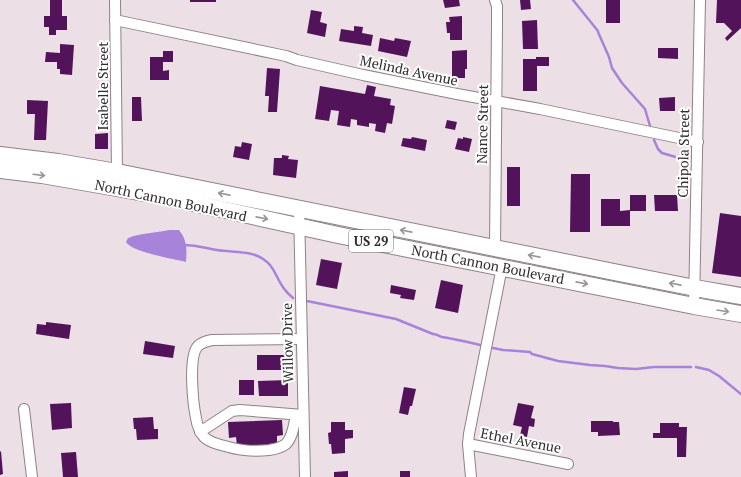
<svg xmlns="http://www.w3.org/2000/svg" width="741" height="477" font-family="'PT Serif',serif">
  <rect width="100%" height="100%" fill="#ece0e6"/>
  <path fill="#a783da" d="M169,230H179C187,240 187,249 186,262C174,259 131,252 126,242L128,238C141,233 156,233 169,230Z"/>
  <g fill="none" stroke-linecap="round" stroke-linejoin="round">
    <g stroke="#a783da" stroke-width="2.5">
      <polyline points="573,0 598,31 598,32 609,57 612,68 622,83 645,109 650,126"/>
      <polyline points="654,140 658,149 662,153 686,160"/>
      <path d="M183,245C195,245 206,248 217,250C235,253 256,249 270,265C276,272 279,284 286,291C288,294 291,296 293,298"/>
      <path d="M307,301L396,319L433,334C437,334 439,336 442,337C455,339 467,342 480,345"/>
      <polyline points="493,348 503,350 530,352 532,354 558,361 590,365 605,366 618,368 636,369 654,367 691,367"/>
      <polyline points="696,367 709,370 719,376 741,394"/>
    </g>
  </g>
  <g fill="#53135a">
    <polygon points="50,0 62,0 62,16 67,16 67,30 56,30 56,35 49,35 49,27 44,27 44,16 50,16"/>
    <rect x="190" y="0" width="26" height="2"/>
    <polygon points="443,0 459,0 460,6 445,8"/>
    <polygon points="520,0 530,0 531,9 521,10"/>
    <rect x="606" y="0" width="14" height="23"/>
    <polygon points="717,0 741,0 741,28 727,41 725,38 732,31 724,23 716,23"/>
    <polygon points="311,10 322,12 320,22 327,24 325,37 307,33"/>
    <polygon points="462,16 462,40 450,40 450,33 447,33 446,22 450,22 449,17"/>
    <polygon points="537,20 538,49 523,49 522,21"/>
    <polygon points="354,26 363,27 362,33 373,35 371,46 339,41 341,29 354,31"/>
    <polygon points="380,38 394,41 395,38 411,41 407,57 378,51"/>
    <polygon points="60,44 74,45 72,75 60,74 60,69 57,69 57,62 45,62 46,52 60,53"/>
    <polygon points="658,48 678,48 678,59 658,58"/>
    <polygon points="467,50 467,69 465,69 465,78 452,78 452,51"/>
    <polygon points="163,51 173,51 173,62 163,62 163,71 169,70 169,80 150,80 150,57 163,57"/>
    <polygon points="536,57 549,57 549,66 537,66 537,91 523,91 523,59 536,59"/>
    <polygon points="267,68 280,69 277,112 268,112 269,96 265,96"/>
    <polygon points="367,85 376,87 374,96 391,99 390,105 395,106 392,124 387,123 385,133 375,131 376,124 369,123 369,127 357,125 357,120 351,119 350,127 337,125 339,111 331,110 329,121 315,119 320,86 365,94"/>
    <polygon points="132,97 141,97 142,121 132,121"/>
    <polygon points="675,97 675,111 660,111 659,98"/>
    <polygon points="27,100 48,101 46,140 34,140 35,114 27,114"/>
    <polygon points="447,120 457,122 455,130 445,128"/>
    <polygon points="108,133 108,149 95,149 95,134"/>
    <polygon points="412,137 427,140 425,151 401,146 403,138 411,139"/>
    <polygon points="463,137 472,139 469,152 455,149 458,138 463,139"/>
    <polygon points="242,142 252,144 249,160 233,157 235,146 241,147"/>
    <polygon points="282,155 289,156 288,159 298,160 296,178 273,175 274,158 282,158"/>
    <rect x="507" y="167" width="13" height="39"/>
    <polygon points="571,174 590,174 590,232 570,232"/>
    <rect x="630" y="195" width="16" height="16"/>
    <polygon points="654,195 677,195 678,211 655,211"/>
    <polygon points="601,199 620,199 620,211 630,210 630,226 601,226"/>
    <polygon points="720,213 741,216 741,277 712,273"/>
    <polygon points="321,259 342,263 337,289 316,285"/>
    <polygon points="441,280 463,285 458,313 435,308"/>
    <polygon points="391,285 416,290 414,300 400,298 401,295 390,293"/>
    <polygon points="46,322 71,325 69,339 36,334 37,324 46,325"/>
    <polygon points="145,341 175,346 173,358 143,354"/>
    <polygon points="257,355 286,355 287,370 257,370"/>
    <rect x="239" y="380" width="15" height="15"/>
    <polygon points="288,380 288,396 259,396 258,381"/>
    <polygon points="404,387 416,389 412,406 410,406 408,415 399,413"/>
    <polygon points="71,403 72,428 52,430 50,404"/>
    <polygon points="518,403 534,406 531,418 535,419 534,427 529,426 527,437 520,435 522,427 513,425"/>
    <polygon points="153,417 154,429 158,429 158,439 137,440 136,429 134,429 133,418"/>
    <polygon points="282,420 283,435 277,436 277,443 269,444 269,445 237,446 236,437 229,438 228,422"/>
    <polygon points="591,421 613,421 613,422 619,422 620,435 598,436 598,432 591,432"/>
    <polygon points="331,422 345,422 345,430 353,430 353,438 345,439 345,453 332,454 331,444 329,444 328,433 331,432"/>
    <polygon points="660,423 679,423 679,427 687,427 686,457 677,457 677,438 653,438 653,433 660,433"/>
    <polygon points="1,451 3,474 0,475 0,452"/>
    <polygon points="76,452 78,477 63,477 61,453"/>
    <polygon points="348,471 348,477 334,477 334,472"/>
    <rect x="400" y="471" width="10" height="6"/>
  </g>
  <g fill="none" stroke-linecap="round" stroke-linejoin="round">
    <defs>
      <g id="street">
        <polyline points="115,0 117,172"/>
        <polyline points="115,20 286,56 297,60 363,75 457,94 540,109 698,142"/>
        <polyline points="299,209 305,477"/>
        <polyline points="495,248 497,25 497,6 495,0"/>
        <polyline points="694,306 700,0"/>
        <polyline points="24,409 32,477"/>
        <path d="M296,415C294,424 293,437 286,444C281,448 276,449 269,450C251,452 238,450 221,445C215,443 209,442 204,437C200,432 197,425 196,418C193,404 188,356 198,346C202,342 207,341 212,340L301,339"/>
        <polyline points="200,432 232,411 240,410 303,415"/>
        <polyline points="468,444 568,464"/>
        <polyline points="471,477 468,444 469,434 502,267"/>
      </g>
      <g id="primary">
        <polyline points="0,155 58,162 117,172 614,272 695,288 741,296"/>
        <polyline points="0,170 42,175 117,188 166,197 338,235 694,306 741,314"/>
      </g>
    </defs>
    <use href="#street" stroke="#8d8287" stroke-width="12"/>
    <use href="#primary" stroke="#8d8287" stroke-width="18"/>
    <use href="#street" stroke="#fff" stroke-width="10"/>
    <use href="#primary" stroke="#fff" stroke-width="16"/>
  </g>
  <defs><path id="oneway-shaft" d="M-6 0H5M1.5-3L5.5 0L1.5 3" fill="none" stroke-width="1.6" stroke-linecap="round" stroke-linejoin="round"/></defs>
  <g stroke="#989596">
    <use href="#oneway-shaft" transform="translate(39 175) rotate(7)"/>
    <use href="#oneway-shaft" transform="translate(224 194) rotate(-169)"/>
    <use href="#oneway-shaft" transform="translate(262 218) rotate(11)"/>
    <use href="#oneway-shaft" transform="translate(406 231) rotate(-169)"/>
    <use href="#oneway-shaft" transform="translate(534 256) rotate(-169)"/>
    <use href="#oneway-shaft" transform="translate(582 283) rotate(11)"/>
    <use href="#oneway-shaft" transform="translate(675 284) rotate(-169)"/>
    <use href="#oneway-shaft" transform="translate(723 311) rotate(9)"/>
  </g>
  <g text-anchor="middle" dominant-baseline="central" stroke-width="4" stroke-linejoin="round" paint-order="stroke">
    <rect fill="#fff" stroke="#6e6b6d" stroke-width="1" x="349" y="230" width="44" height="22" rx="3"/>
    <g font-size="13" font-weight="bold" fill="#302b2e">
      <text x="371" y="241">US 29</text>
    </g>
    <g font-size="14" fill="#302b2e" stroke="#fff">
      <text transform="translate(409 70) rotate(12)">Melinda Avenue</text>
      <text transform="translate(102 86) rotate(-90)">Isabelle Street</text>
      <text transform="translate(482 124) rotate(-89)">Nance Street</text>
      <text transform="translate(683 153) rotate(-89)">Chipola Street</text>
      <text transform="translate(171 200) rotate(12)">North Cannon Boulevard</text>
      <text transform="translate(488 264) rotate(11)">North Cannon Boulevard</text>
      <text transform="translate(287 343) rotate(-91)">Willow Drive</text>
      <text transform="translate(521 440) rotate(11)">Ethel Avenue</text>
    </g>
  </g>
</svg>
